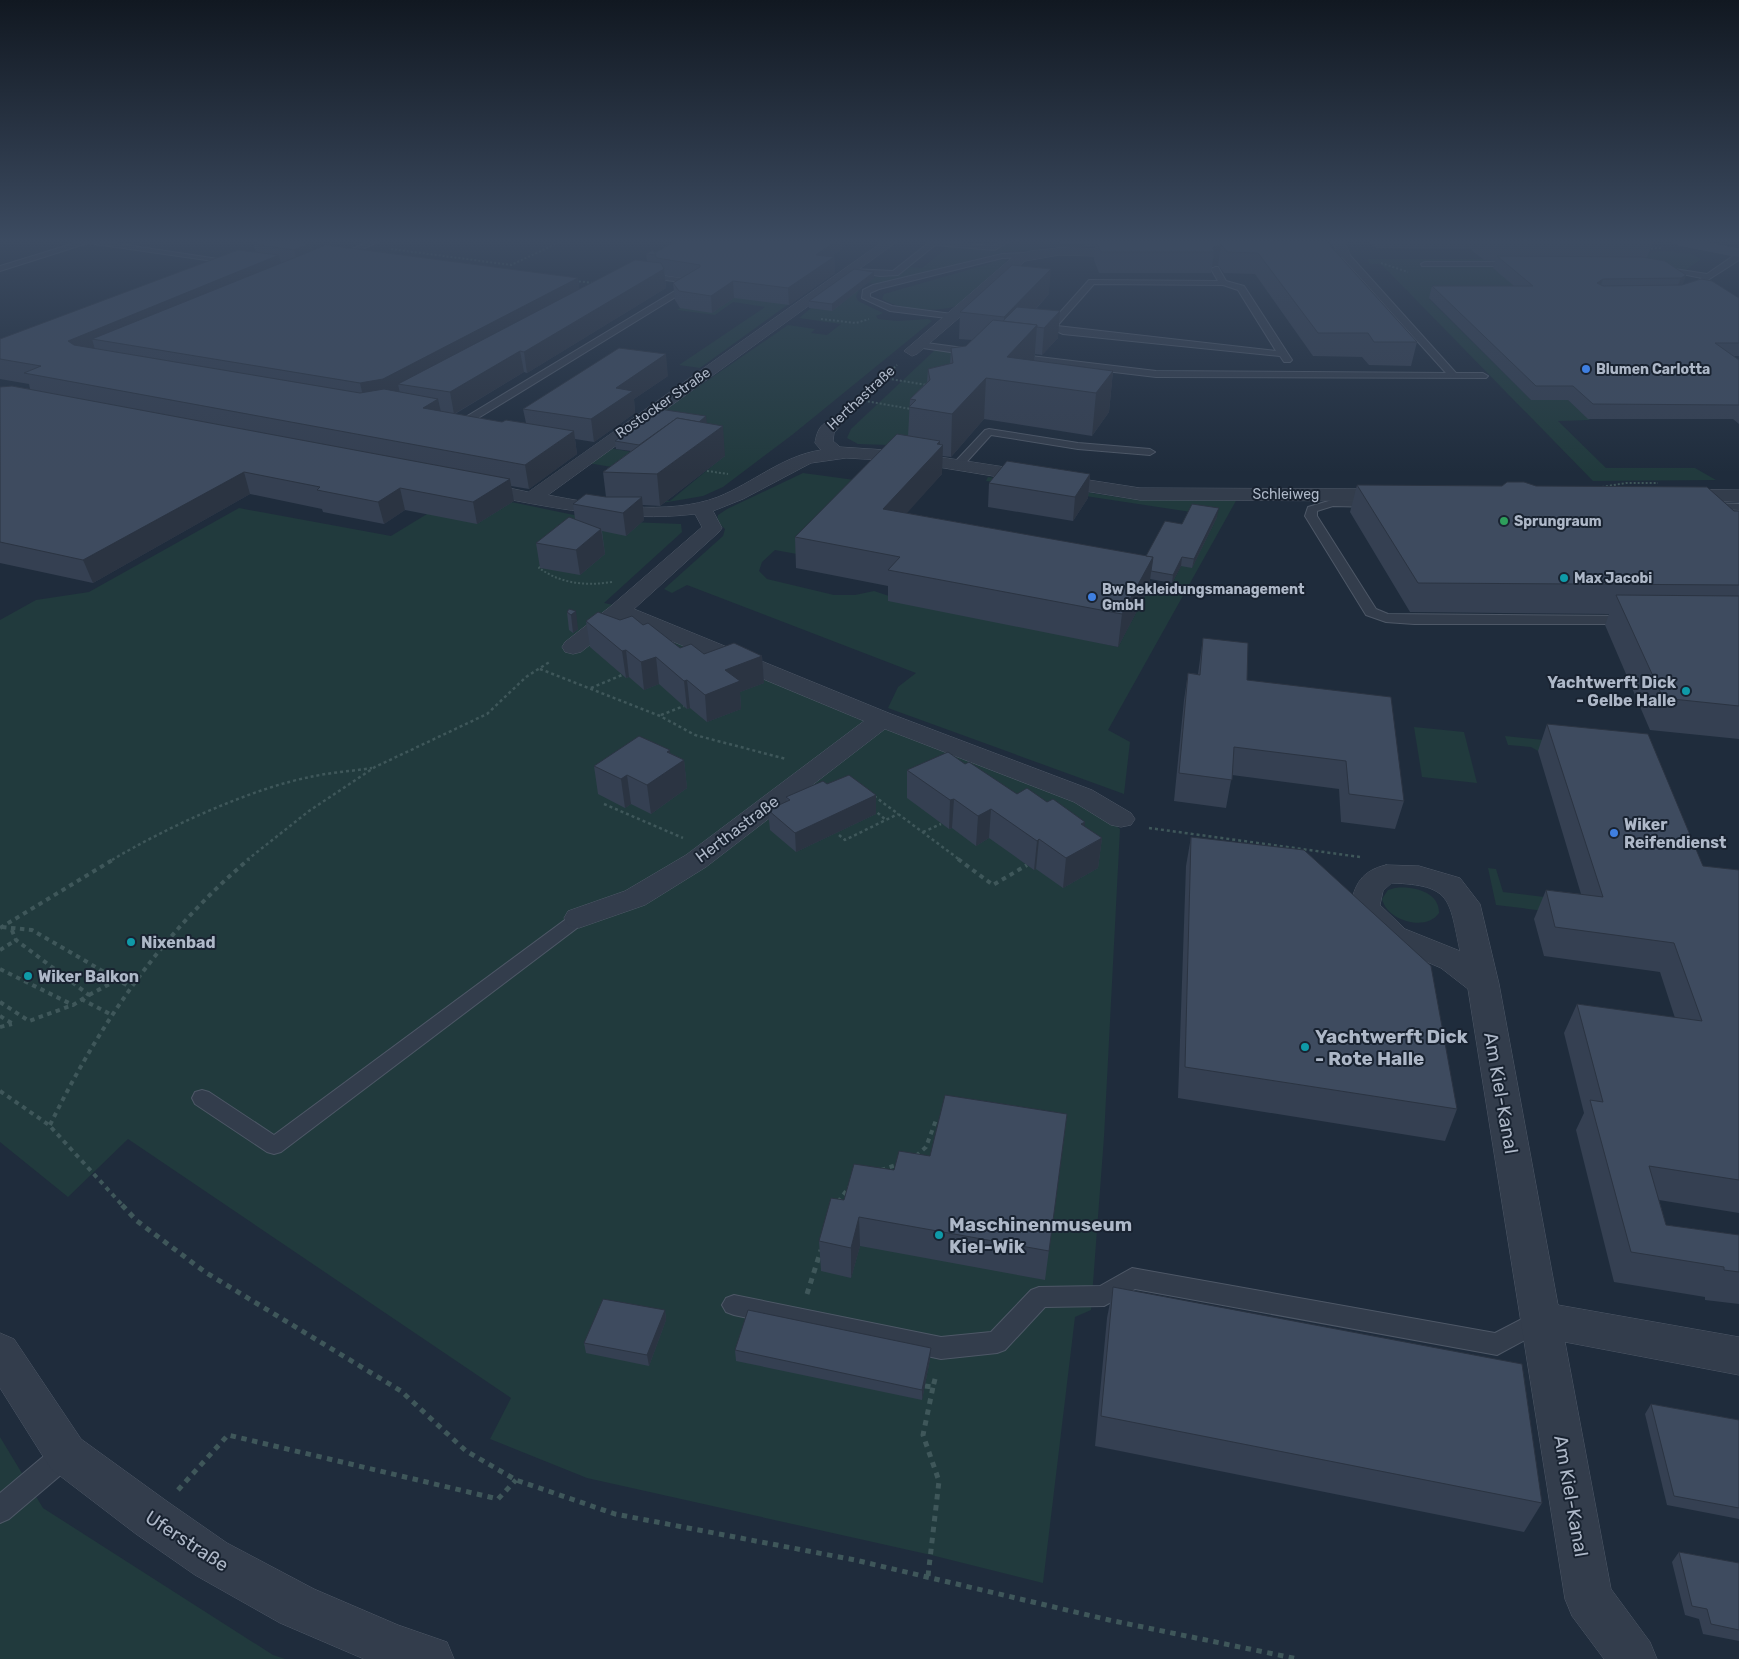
<svg xmlns="http://www.w3.org/2000/svg" width="1739" height="1659" font-family="Rubik,sans-serif">
  <rect width="100%" height="100%" fill="#1f2c3c"/>
  <g fill="#213a3d">
    <path d="M1011,241H1246L1277,247H1039L1040,250L1009,251L876,284L868,283L875,277C889,278 898,276 909,267L922,268L949,246L997,251Z"/>
    <polygon points="1668,251 1686,254 1690,253 1701,259 1665,285 1492,266 1529,298 1429,299 1531,400 1568,400 1590,420 1558,421 1606,468 1695,468 1716,480 1593,481 1381,264 1369,264 1368,259 1593,259"/>
    <path d="M996,259L1007,261L956,306C935,313 901,310 882,299L884,294L992,263L988,260Z"/>
    <polygon points="835,288 859,291 856,296 858,301 883,313 876,316 878,319 897,321 928,319 932,321 792,435 723,487 703,496 662,503 653,498 670,501 724,456 653,474 588,463 609,448 655,456 656,416 788,325 815,329 811,333 827,335 841,324 799,318"/>
    <polygon points="711,290 804,293 700,368 679,365 765,307 733,302 715,315 677,310"/>
    <polygon points="935,350 980,355 957,449 952,455 888,445 858,444 847,438 851,429"/>
    <polygon points="803,473 877,483 808,556 775,550 762,562 759,571 767,579 834,595 855,595 874,591 892,597 1118,647 1149,588 1167,592 1181,566 1191,512 986,481 988,477 1130,499 1237,499 1108,730 1130,742 1124,794 888,708 898,687 916,673 687,585 672,593 664,589 723,536 725,529 717,521 718,515 727,509"/>
    <polygon points="463,492 603,521 681,524 682,532 604,603 624,607 1083,796 1120,829 1104,1137 1091,1310 1075,1317 1043,1583 931,1555 587,1478 490,1439 511,1398 128,1139 68,1197 0,1142 0,620 36,600 89,592 239,508 391,536"/>
    <polygon points="1414,727 1464,732 1477,783 1422,777"/>
    <polygon points="1505,736 1643,750 1720,932 1496,905 1488,868 1496,869 1503,892 1698,916 1637,761 1538,751 1531,747 1508,745"/>
    <path d="M1395,888C1412,886 1439,891 1439,913C1426,932 1387,921 1382,899L1388,890Z"/>
    <polygon points="0,1437 43,1508 273,1655 285,1659 0,1659"/>
  </g>
  <g fill="none" stroke-linecap="round" stroke-linejoin="round">
    <defs>
      <g id="service">
        <polygon points="82,241 100,241 238,262 234,264 88,243 0,271 0,266"/>
        <polygon points="371,241 380,241 340,259 333,257"/>
        <polygon points="931,241 993,246 1001,241 1009,241 995,250 935,245 898,275 880,276 848,271 852,269 893,271"/>
        <polygon points="1341,252 1347,252 1456,373 1483,373 1488,376 1486,378 1156,377 1013,360 1008,357 1013,354 1156,371 1446,373 1341,256"/>
        <polygon points="1026,253 1029,253 1029,257 1002,258 879,289 870,293 870,297 892,306 952,314 955,315 955,319 890,311 862,298 863,290 873,285 1002,254"/>
        <polygon points="1736,254 1739,254 1739,260 1700,285 1696,283 1702,278 1657,269 1661,267 1707,274"/>
        <polygon points="1425,262 1516,262 1520,264 1516,266 1422,266 1421,264"/>
        <path d="M1215,267H1218L1226,281L1244,286L1292,360L1290,362H1284L1280,356L1063,334L1047,327L1089,280L1218,281L1211,269ZM1094,284L1223,285L1238,290L1276,351L1057,326Z"/>
        <polygon points="641,273 696,280 700,282 470,423 448,421 447,419 452,416 464,418 688,283 644,277 641,277"/>
        <polygon points="919,342 971,349 976,352 971,355 916,347 916,343"/>
        <polygon points="989,429 1078,443 1150,449 1155,452 1150,455 1078,449 991,435 962,467 954,467 954,463 985,430"/>
        <polygon points="1332,500 1374,501 1380,504 1374,507 1333,506 1317,511 1317,516 1376,609 1388,614 1629,616 1636,620 1629,624 1414,624 1386,622 1366,615 1305,516 1308,507"/>
        <polygon points="1709,503 1739,504 1739,510 1705,508 1705,504"/>
        <polygon points="579,912 585,914 588,918 585,922 281,1152 274,1154 267,1152 195,1104 192,1098 195,1092 202,1090 209,1092 274,1135 573,914"/>
        <polygon points="1132,1268 1495,1333 1541,1309 1549,1313 1553,1320 1549,1327 1497,1355 1135,1289 1104,1306 1045,1307 1005,1350 997,1353 941,1359 734,1315 726,1312 722,1305 726,1298 734,1295 941,1337 991,1332 1031,1290 1039,1287 1100,1286"/>
        <polygon points="66,1442 75,1445 79,1454 75,1463 9,1519 0,1523 0,1493 57,1445"/>
      </g>
      <g id="minor">
        <path d="M884,241H898L548,495C598,505 669,516 718,497C753,483 782,456 821,450L815,443C817,430 822,419 837,422L840,426L834,433L833,441L840,447L901,451L1140,488L1393,489L1400,491L1403,495L1400,499L1393,501L1140,500L901,461L846,458L811,463L743,499L713,511L722,528L719,532L634,609L891,714L1092,790L1131,813L1135,819L1131,825L1121,827L1111,825L1074,802L885,729L706,867L645,905L579,928L568,925L564,918L568,911L625,891L686,855L864,721L621,620L581,652L573,654L565,652L562,647L565,642L611,606L702,527L695,514C621,523 549,507 476,493L469,491L467,487L469,483L476,481L528,492Z"/>
        <polygon points="1332,241 1344,241 1350,254 1349,257 1299,257 1293,253 1299,249 1336,250"/>
        <polygon points="1059,248 1131,249 1137,253 1131,257 1059,255 1025,261 917,354 912,356 904,351 1015,255 1031,251"/>
        <polygon points="1681,489 1739,490 1739,502 1674,499 1671,495 1674,491"/>
        <path d="M1386,865L1419,866L1460,878L1480,904L1499,984L1558,1305L1739,1337V1375L1565,1342L1611,1589L1650,1642L1657,1659H1604L1572,1616L1565,1599L1468,989L1441,968L1383,943L1350,907C1355,884 1361,871 1386,865ZM1392,883C1452,885 1449,899 1460,951L1405,929L1380,905L1383,891Z"/>
        <polygon points="0,1333 14,1339 81,1439 168,1502 227,1543 314,1589 398,1625 447,1642 454,1659 364,1659 280,1623 195,1575 136,1534 51,1469 0,1388"/>
      </g>
      <polygon id="secondary" points="1673,241 1696,241 1739,249 1739,257 1679,245"/>
    </defs>
    <use href="#service" stroke="#4e5867" stroke-width="2"/>
    <use href="#minor" stroke="#4e5867" stroke-width="1"/>
    <use href="#secondary" stroke="#4e5867" stroke-width="1"/>
    <g stroke="#3f575a" stroke-width="2" stroke-dasharray="2 2" stroke-linecap="butt">
      <polyline points="391,249 511,265 562,241"/>
      <polyline points="1647,249 1661,248"/>
      <polyline points="1381,263 1408,272"/>
      <polyline points="575,281 594,283"/>
      <polyline points="821,319 856,323 869,319"/>
      <polyline points="884,378 927,385"/>
      <polyline points="860,400 911,409"/>
      <polyline points="847,412 897,365"/>
      <polyline points="707,471 728,474"/>
      <polyline points="1602,487 1626,483 1658,483"/>
      <path d="M543,564L539,568C562,584 585,586 612,582"/>
    </g>
    <g stroke="#3f575a" stroke-width="2.5" stroke-dasharray="3 3" stroke-linecap="butt">
      <polyline points="540,669 660,716 695,735 786,759"/>
      <polyline points="591,688 622,675"/>
      <polyline points="661,715 684,706"/>
      <polyline points="874,796 960,860"/>
      <polyline points="604,804 683,838"/>
      <polyline points="873,809 886,820"/>
      <polyline points="1149,828 1360,857"/>
      <polyline points="923,832 941,824"/>
      <polyline points="839,835 845,840 898,814"/>
      <path d="M112,860C165,828 254,787 315,776C334,772 353,771 372,768"/>
      <polyline points="247,860 309,811 375,767 487,714 526,677 551,661"/>
    </g>
    <g stroke="#3f575a" stroke-width="4" stroke-dasharray="4.5 4.5" stroke-linecap="butt">
      <polyline points="958,859 993,885 1027,865"/>
      <polyline points="2,927 32,930 130,987"/>
      <polyline points="0,928 114,859"/>
      <polyline points="0,950 16,940"/>
      <polyline points="0,969 73,1005 89,995 16,940 11,928"/>
      <polyline points="89,995 117,980"/>
      <polyline points="81,999 112,1015"/>
      <polyline points="0,1002 29,1021 73,1005"/>
      <polyline points="0,1016 13,1024"/>
      <polyline points="0,1027 12,1024"/>
      <polyline points="0,1091 49,1125 123,1206"/>
      <path d="M50,1125C100,1023 162,933 249,859"/>
      <polyline points="916,1156 926,1147 936,1120 941,1121"/>
      <polyline points="881,1170 899,1164"/>
      <polyline points="838,1202 849,1187"/>
    </g>
    <g stroke="#3f575a" stroke-width="5" stroke-dasharray="5.5 5.5" stroke-linecap="butt">
      <polyline points="122,1205 137,1221 205,1272 401,1391 466,1451 516,1480 615,1514 855,1560 1109,1620 1298,1659"/>
      <polyline points="807,1294 821,1250"/>
      <polyline points="925,1386 933,1387 936,1375"/>
      <polyline points="178,1490 228,1435 498,1499 516,1480"/>
      <polyline points="928,1576 939,1481 923,1435 933,1387"/>
    </g>
    <use href="#service" fill="#333d4c" fill-rule="evenodd"/>
    <use href="#minor" fill="#333d4c" fill-rule="evenodd"/>
    <use href="#secondary" fill="#414c60" fill-rule="evenodd"/>
  </g>
  <g fill="#354052">
    <polygon points="677,241 841,241 842,249 834,254 835,273 789,305 734,298 712,313 680,308 675,300 673,283 682,278 665,275 666,288 527,373 524,372 455,414 502,422 526,423 523,409 668,376 634,399 635,413 594,442 575,439 577,454 529,489 511,486 514,501 477,524 405,510 384,524 323,512 322,509 250,494 93,583 0,563 0,387 30,389 29,384 0,379 0,339 256,252 253,244 311,243 313,250 578,278 579,289 647,261 646,254 654,253"/>
    <polygon points="1059,241 1326,241 1417,342 1411,366 1369,365 1362,357 1313,356 1255,274 1224,273 1218,265 1212,267 1211,273 1099,273 1094,260 1095,247 1085,247 1083,243 1060,243"/>
    <polygon points="1345,241 1653,241 1647,258 1686,275 1682,285 1739,298 1739,356 1734,356 1739,360 1739,424 1733,419 1588,419 1568,400 1531,400 1429,298 1432,286 1514,286 1493,268 1495,261 1484,260 1470,249 1376,248 1370,242 1346,242"/>
    <polygon points="874,272 874,278 832,311 809,308 809,301"/>
    <polygon points="1049,294 1036,309 1058,338 1042,355 1035,354 1035,360 1113,371 1109,412 1092,436 984,419 951,457 942,456 942,474 906,513 1146,556 1182,524 1217,517 1192,568 1181,566 1172,583 1150,579 1149,588 1118,647 888,601 888,586 796,568 795,537 908,436 910,399 927,382 928,369 950,364 951,348 966,346 972,340 959,339 960,312"/>
    <polygon points="707,423 725,456 660,506 642,505 644,520 626,536 602,531 605,554 580,575 540,568 536,543 575,519 573,504 606,497 603,472 631,451 616,449 615,441"/>
    <polygon points="1090,474 1088,498 1073,521 988,507 989,483"/>
    <polygon points="1357,485 1536,486 1739,511 1739,739 1650,730 1605,625 1609,614 1410,612 1350,512"/>
    <polygon points="569,609 578,629 573,633 569,630 567,612"/>
    <polygon points="620,620 643,625 680,648 704,654 762,656 764,683 740,692 741,709 707,722 690,708 687,709 659,684 644,690 629,677 626,678 590,647 586,621"/>
    <polygon points="1203,638 1247,680 1404,801 1395,829 1341,822 1339,789 1232,775 1226,808 1174,801 1184,700 1188,673 1198,674"/>
    <polygon points="1547,724 1703,866 1739,870 1739,1213 1659,1200 1666,1225 1739,1235 1739,1304 1705,1300 1705,1297 1614,1282 1576,1130 1584,1113 1564,1033 1577,1004 1675,1018 1660,972 1544,956 1534,919 1546,890 1581,894 1538,751"/>
    <polygon points="670,750 670,753 684,760 687,788 651,814 631,804 625,808 598,794 594,766"/>
    <polygon points="965,764 1017,794 1085,827 1102,838 1098,868 1063,888 1036,869 1034,870 989,838 976,846 952,828 949,829 907,798 907,770"/>
    <polygon points="827,784 876,814 796,852 770,830 768,810 787,802 786,797"/>
    <polygon points="1191,837 1457,1109 1445,1141 1178,1098 1186,866"/>
    <polygon points="1067,1114 1045,1280 860,1246 851,1278 821,1271 819,1241 844,1200 894,1170 930,1156"/>
    <polygon points="1113,1287 1542,1503 1524,1532 1095,1446 1107,1318"/>
    <polygon points="665,1310 666,1320 649,1366 586,1353 584,1343"/>
    <polygon points="931,1348 930,1359 922,1400 736,1361 735,1350"/>
    <polygon points="1651,1404 1739,1420 1739,1519 1667,1505 1645,1414"/>
    <polygon points="1679,1552 1739,1563 1739,1641 1703,1634 1699,1619 1685,1615 1672,1562"/>
  </g>
  <g fill="#2b3442">
    <polygon points="831,241 841,241 842,249 834,254 835,273 789,305 788,288 816,255"/>
    <polygon points="311,243 315,261 299,268 294,250"/>
    <polygon points="1221,245 1218,265 1212,267 1214,252 1213,247"/>
    <polygon points="279,255 284,274 92,339 96,353 75,362 68,341"/>
    <polygon points="664,269 666,288 527,373 524,352"/>
    <polygon points="1051,269 1049,294 1020,325 1004,323 1004,317"/>
    <polygon points="874,272 874,278 832,311 832,304"/>
    <polygon points="1686,275 1682,287 1676,290 1681,278"/>
    <polygon points="578,278 580,297 398,384 400,394 365,405 360,383"/>
    <polygon points="1603,279 1599,291 1597,283"/>
    <polygon points="733,281 734,298 712,313 711,296"/>
    <polygon points="1060,311 1058,338 1042,355 1044,328"/>
    <polygon points="1037,325 1034,364 1007,357"/>
    <polygon points="520,351 524,372 454,414 450,392"/>
    <polygon points="666,354 668,376 634,399 635,413 594,442 591,419 616,388"/>
    <polygon points="1113,371 1109,412 1092,436 1096,393"/>
    <polygon points="986,378 984,419 951,457 952,414"/>
    <polygon points="438,399 443,421 423,408"/>
    <polygon points="706,416 707,424 664,449"/>
    <polygon points="723,426 725,456 660,506 657,474"/>
    <polygon points="574,431 577,454 529,489 525,465"/>
    <polygon points="940,441 940,448 943,445 942,474 883,540 883,509"/>
    <polygon points="244,472 250,494 93,583 83,560"/>
    <polygon points="1090,474 1088,498 1073,521 1075,497"/>
    <polygon points="510,479 514,501 477,524 473,502"/>
    <polygon points="400,488 405,510 384,524 378,502"/>
    <polygon points="642,497 644,520 626,536 623,513"/>
    <polygon points="1219,508 1217,517 1192,568 1194,559"/>
    <polygon points="601,529 605,554 580,575 576,550"/>
    <polygon points="1153,557 1149,588 1118,647 1122,614"/>
    <polygon points="1182,557 1181,566 1172,583 1173,575"/>
    <polygon points="576,611 578,629 573,633 571,615"/>
    <polygon points="626,650 629,677 626,678 622,651"/>
    <polygon points="762,656 764,683 740,692 741,709 707,722 705,695 725,670"/>
    <polygon points="656,657 659,684 644,690 641,662"/>
    <polygon points="687,680 690,708 687,709 684,681"/>
    <polygon points="670,750 672,768 684,760 687,788 651,814 647,785 667,752"/>
    <polygon points="627,775 631,804 625,808 621,779"/>
    <polygon points="876,795 876,814 796,852 795,833"/>
    <polygon points="954,799 952,828 949,829 950,800"/>
    <polygon points="991,809 989,838 976,846 978,816"/>
    <polygon points="1085,822 1082,850 1102,838 1098,868 1063,888 1066,858 1081,824"/>
    <polygon points="1039,839 1036,869 1034,870 1037,841"/>
    <polygon points="859,1217 860,1246 851,1278 851,1248"/>
    <polygon points="665,1310 666,1320 649,1366 647,1355"/>
    <polygon points="931,1348 930,1359 922,1400 922,1390"/>
  </g>
  <g fill="#3e4b5f" stroke="#2b3442">
    <polygon points="262,241 290,241 311,243 294,250 253,244"/>
    <polygon points="677,241 831,241 829,242 834,242 816,255 834,257 788,288 733,281 711,296 679,291 673,283 700,267 700,265 657,258 655,255 654,253"/>
    <polygon points="1096,241 1326,241 1417,342 1374,342 1368,333 1318,333 1258,253 1227,252 1221,245 1213,247 1214,252 1101,252"/>
    <polygon points="326,245 578,278 383,379 360,383 92,339"/>
    <polygon points="238,250 279,255 68,341 74,345 360,393 384,389 438,399 423,408 502,422 506,420 574,431 525,465 24,373 41,366 0,359 0,339"/>
    <polygon points="653,250 656,255 646,254"/>
    <polygon points="1497,256 1642,257 1665,261 1686,275 1681,278 1603,279 1597,283 1603,286 1682,285 1701,279 1712,281 1739,298 1739,343 1715,343 1739,360 1739,405 1593,404 1573,386 1536,386 1432,286 1533,286"/>
    <polygon points="635,260 661,263 664,269 524,352 520,351 450,392 398,384"/>
    <polygon points="1012,265 1051,269 1004,317 960,312"/>
    <polygon points="854,269 874,272 832,304 809,301"/>
    <polygon points="1017,307 1060,311 1044,328 1037,327 1037,325 1003,321"/>
    <polygon points="993,320 1037,325 1007,357 1113,371 1096,393 986,378 952,414 909,407 916,400 910,399 930,380 928,369 953,363 951,348 966,346"/>
    <polygon points="619,348 666,354 616,388 633,391 591,419 523,409"/>
    <polygon points="12,386 510,479 473,502 400,488 378,502 317,490 320,487 244,472 83,560 0,542 0,387"/>
    <polygon points="659,409 706,416 699,422 677,418 639,445 615,441"/>
    <polygon points="677,418 723,426 657,474 603,472"/>
    <polygon points="897,434 940,441 937,444 943,445 883,509 1153,557 1122,614 888,570 900,557 795,537"/>
    <polygon points="1007,461 1090,474 1075,497 989,483"/>
    <polygon points="1507,482 1524,482 1536,486 1707,487 1734,511 1739,511 1739,585 1418,583 1357,485 1502,486"/>
    <polygon points="586,494 606,497 642,497 623,513 573,504"/>
    <polygon points="1192,504 1219,508 1194,559 1182,557 1173,575 1151,571 1153,557 1146,556 1165,521 1182,524"/>
    <polygon points="569,517 601,529 576,550 536,543"/>
    <polygon points="1616,595 1739,596 1739,706 1663,698"/>
    <polygon points="569,609 576,611 571,615 567,612"/>
    <polygon points="598,612 620,620 632,616 643,625 648,623 680,648 691,644 704,654 734,643 762,656 725,670 740,681 705,695 687,680 684,681 656,657 641,662 626,650 622,651 586,621"/>
    <polygon points="1203,638 1248,643 1247,680 1391,697 1404,801 1349,794 1346,761 1234,747 1232,780 1179,773 1188,673 1200,675"/>
    <polygon points="1547,724 1648,734 1703,866 1739,870 1739,1180 1649,1166 1666,1225 1739,1235 1739,1272 1724,1270 1724,1267 1631,1252 1590,1100 1603,1102 1577,1004 1702,1021 1674,943 1555,927 1546,890 1603,897"/>
    <polygon points="639,736 670,750 667,752 684,760 647,785 627,775 621,779 594,766"/>
    <polygon points="948,752 965,764 969,762 1017,794 1027,788 1047,802 1053,799 1085,822 1081,824 1102,838 1066,858 1039,839 1037,841 991,809 978,816 954,799 950,800 907,770"/>
    <polygon points="849,775 876,795 795,833 768,810 790,800 786,797 823,781 827,784"/>
    <polygon points="1191,837 1304,850 1431,966 1457,1109 1185,1067"/>
    <polygon points="945,1095 1067,1114 1049,1251 859,1217 851,1248 819,1241 831,1198 844,1200 854,1164 894,1170 899,1151 930,1156"/>
    <polygon points="1113,1287 1522,1364 1542,1503 1101,1416"/>
    <polygon points="603,1299 665,1310 647,1355 584,1343"/>
    <polygon points="748,1310 931,1348 922,1390 735,1350"/>
    <polygon points="1651,1404 1739,1420 1739,1508 1674,1496"/>
    <polygon points="1679,1552 1739,1563 1739,1630 1711,1624 1707,1609 1692,1606"/>
  </g>
  <linearGradient id="sky" x2="0" y2="1"><stop stop-color="#111821"/><stop offset="0.51" stop-color="#3c4b61"/><stop offset="1" stop-color="#3c4b61" stop-opacity="0"/></linearGradient>
  <rect width="1739" height="473" fill="url(#sky)"/>
  <g fill="#3f7fe0" stroke="#192331" stroke-width="2">
    <circle cx="1586" cy="369" r="5"/>
    <circle cx="1092" cy="597" r="5"/>
    <circle cx="1614" cy="833" r="5"/>
  </g>
  <circle fill="#2e9e5b" stroke="#192331" stroke-width="2" cx="1504" cy="521" r="5"/>
  <g fill="#0f9aa8" stroke="#192331" stroke-width="2">
    <circle cx="1564" cy="578" r="5"/>
    <circle cx="1686" cy="691" r="5"/>
    <circle cx="131" cy="942" r="5"/>
    <circle cx="28" cy="976" r="5"/>
    <circle cx="1305" cy="1047" r="5"/>
    <circle cx="939" cy="1235" r="5"/>
  </g>
  <g text-anchor="middle" dominant-baseline="central" stroke-width="4" stroke-linejoin="round" paint-order="stroke">
    <g font-size="14" font-weight="bold" fill="#aeb8c8" stroke="#192331" text-anchor="start">
      <text x="1596" y="369">Blumen Carlotta</text>
      <text x="1514" y="521">Sprungraum</text>
      <text x="1574" y="578">Max Jacobi</text>
      <text x="1102" y="589">Bw Bekleidungsmanagement<tspan x="1102" dy="16">GmbH</tspan></text>
    </g>
    <g font-size="14" fill="#aeb8c8" stroke="#192331">
      <text transform="translate(861 398) rotate(-43)">Herthastraße</text>
      <text transform="translate(663 403) rotate(-35)">Rostocker Straße</text>
      <text x="1286" y="494">Schleiweg</text>
    </g>
    <g font-size="16" font-weight="bold" fill="#aeb8c8" stroke="#192331" text-anchor="start">
      <text x="1676" y="682" text-anchor="end">Yachtwerft Dick<tspan x="1676" dy="18">- Gelbe Halle</tspan></text>
      <text x="1624" y="824">Wiker<tspan x="1624" dy="18">Reifendienst</tspan></text>
      <text x="141" y="942">Nixenbad</text>
      <text x="38" y="976">Wiker Balkon</text>
    </g>
    <g font-size="16" fill="#aeb8c8" stroke="#192331">
      <text transform="translate(737 829) rotate(-37)">Herthastraße</text>
    </g>
    <g font-size="19" font-weight="bold" fill="#aeb8c8" stroke="#192331" text-anchor="start">
      <text x="1315" y="1036">Yachtwerft Dick<tspan x="1315" dy="22">- Rote Halle</tspan></text>
      <text x="949" y="1224">Maschinenmuseum<tspan x="949" dy="22">Kiel-Wik</tspan></text>
    </g>
    <g font-size="19" fill="#aeb8c8" stroke="#192331">
      <text transform="translate(1501 1093) rotate(80)">Am Kiel-Kanal</text>
      <text transform="translate(1571 1496) rotate(80)">Am Kiel-Kanal</text>
      <text transform="translate(187 1541) rotate(33)">Uferstraße</text>
    </g>
  </g>
</svg>
